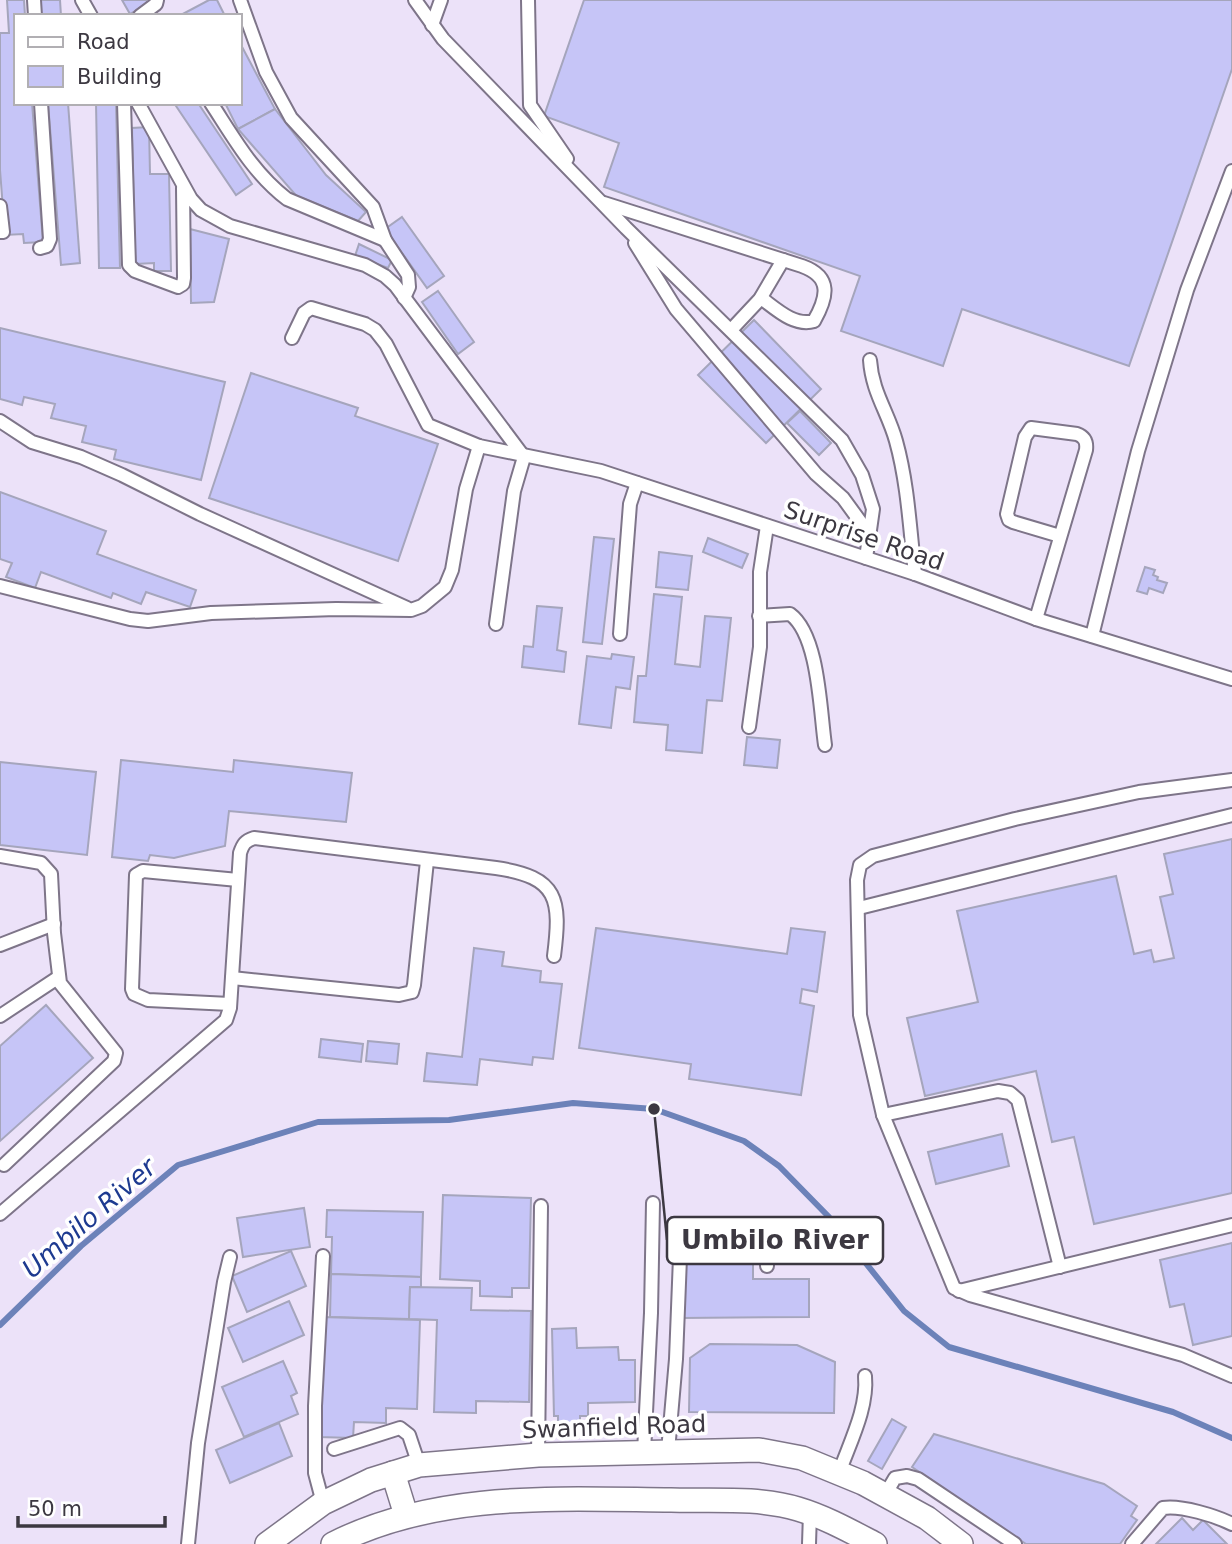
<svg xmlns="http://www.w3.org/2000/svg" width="1232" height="1544" font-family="'DejaVu Sans',sans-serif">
  <rect width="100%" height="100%" fill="#ece2f9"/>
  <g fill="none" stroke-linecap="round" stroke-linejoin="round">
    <polyline stroke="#6c82b9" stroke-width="6" points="0,1325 81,1246 178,1165 318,1122 449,1120 573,1103 654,1109 744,1141 779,1166 829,1217 904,1311 949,1347 1173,1412 1232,1438"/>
  </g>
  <g fill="#c6c5f7" stroke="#a5a5bc" stroke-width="2">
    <polygon points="7,0 24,0 25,16 16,16 16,103 32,103 43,242 24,243 23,234 5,235 0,170 0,33 9,33"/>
    <polygon points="40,0 60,0 61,16 41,16"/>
    <polygon points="122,0 146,0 148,3 130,14"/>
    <polygon points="209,0 217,0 225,16 179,16"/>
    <polygon points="584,0 1232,0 1232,69 1129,366 962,309 943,366 841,331 860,276 604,187 619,143 544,116"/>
    <polygon points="240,43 275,109 238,129 225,103 240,103"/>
    <polygon points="48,103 68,103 80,263 61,265"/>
    <polygon points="96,103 116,103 120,268 99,268"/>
    <polygon points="174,103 198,103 252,184 236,195"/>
    <polygon points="275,109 326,175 366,212 358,221 302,198 300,200 238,129"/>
    <polygon points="149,127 150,174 169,174 171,271 154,271 154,263 135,264 132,128"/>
    <polygon points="402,217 444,276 427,288 385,229"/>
    <polygon points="190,229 229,239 214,302 191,303"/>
    <polygon points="359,244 392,260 388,268 355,256"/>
    <polygon points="438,291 474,342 458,354 422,302"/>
    <polygon points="754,320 821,389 766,443 698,375"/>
    <polygon points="0,328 225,382 201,480 114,459 116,450 82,442 86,426 51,418 55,404 24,397 22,405 0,399"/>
    <polygon points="251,373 358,408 355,416 438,444 398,561 209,498"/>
    <polygon points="800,411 831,443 819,455 787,423"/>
    <polygon points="0,492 106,531 97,554 196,590 190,607 146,592 141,604 113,593 111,598 41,572 35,588 6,577 12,563 0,559"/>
    <polygon points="594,537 614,539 602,644 583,642"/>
    <polygon points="708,538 748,554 742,568 703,552"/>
    <polygon points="659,552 692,556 688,590 656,587"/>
    <polygon points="1145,567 1155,570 1153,575 1158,577 1157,580 1167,583 1163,593 1149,588 1147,594 1137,591"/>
    <polygon points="654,594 682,597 675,664 700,667 705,616 731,618 722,701 707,700 702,753 666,750 668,725 634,722 638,676 646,676"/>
    <polygon points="537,606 562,608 557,650 566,652 564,672 522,667 524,646 533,647"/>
    <polygon points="612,654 634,657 630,689 616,687 611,728 579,724 587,656 611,659"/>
    <polygon points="747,737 780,740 777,768 744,765"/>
    <polygon points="121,760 233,772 234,760 352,773 346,822 229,811 225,846 174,858 150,855 148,861 112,857"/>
    <polygon points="0,762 96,772 87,855 0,845"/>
    <polygon points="1232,839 1232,1193 1094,1224 1074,1137 1052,1142 1036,1071 925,1096 907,1018 978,1002 957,911 1116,876 1134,954 1151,950 1154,962 1174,958 1160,897 1173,894 1164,854"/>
    <polygon points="596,928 787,954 791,928 825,932 817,992 802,989 800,1003 814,1006 801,1095 689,1079 691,1064 579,1048"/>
    <polygon points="474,948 504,952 502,966 541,971 540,982 562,984 553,1059 533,1057 532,1065 480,1059 477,1085 424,1081 427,1053 462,1057"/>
    <polygon points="46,1005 93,1058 0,1141 0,1046"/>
    <polygon points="321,1039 363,1044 361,1062 319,1057"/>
    <polygon points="368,1041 399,1044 397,1064 366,1061"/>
    <polygon points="1002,1134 1009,1166 936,1184 928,1152"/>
    <polygon points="443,1195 531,1198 529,1288 512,1288 512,1297 480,1296 480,1281 440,1279"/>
    <polygon points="304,1208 310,1247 243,1257 237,1218"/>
    <polygon points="327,1210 423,1212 421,1277 331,1274 332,1237 326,1237"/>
    <polygon points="681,1243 753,1243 753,1279 809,1279 809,1317 682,1318"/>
    <polygon points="1232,1243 1232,1336 1193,1345 1184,1304 1170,1307 1160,1260"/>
    <polygon points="291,1251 306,1286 247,1312 232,1276"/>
    <polygon points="331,1274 421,1277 421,1287 410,1287 409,1319 330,1317"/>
    <polygon points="410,1287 472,1288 471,1310 531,1311 529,1402 476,1401 476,1413 434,1412 437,1320 409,1319"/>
    <polygon points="289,1301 304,1335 243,1362 228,1328"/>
    <polygon points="322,1317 420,1320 417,1409 386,1408 386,1423 354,1422 353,1438 319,1437"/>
    <polygon points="576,1328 577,1348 618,1347 619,1360 635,1360 635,1402 588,1403 588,1416 580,1416 580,1426 558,1427 558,1416 554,1416 552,1329"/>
    <polygon points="710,1344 797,1345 835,1362 834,1413 689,1412 690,1358"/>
    <polygon points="283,1361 297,1393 291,1396 298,1414 244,1437 222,1387"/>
    <polygon points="892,1419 906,1427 882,1469 868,1461"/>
    <polygon points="279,1423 292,1456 230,1483 216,1450"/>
    <polygon points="934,1434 1104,1484 1137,1506 1131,1516 1137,1520 1120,1544 1026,1544 912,1467"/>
    <polygon points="1182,1518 1193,1530 1203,1520 1227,1544 1156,1544"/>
  </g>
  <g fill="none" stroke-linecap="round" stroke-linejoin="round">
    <defs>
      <g id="service">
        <polyline points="34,0 35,16"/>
        <polyline points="82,0 91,16"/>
        <polyline points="240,0 266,72 291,118 373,207 385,240 408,275 409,287 404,298"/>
        <polyline points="415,0 443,39 626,228 842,440 862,475 873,509 866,558"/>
        <polyline points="528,0 530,105 567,159"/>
        <polyline points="140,16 156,4 157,0"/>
        <polyline points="432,25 441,0"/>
        <polyline points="124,103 129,265 135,271 178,287 183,284 184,278 183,188"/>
        <polyline points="138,103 191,199 201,210 230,226 365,265 385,276 395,285 524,457 514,491 496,624"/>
        <path d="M211,103C234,138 253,173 287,199L385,240"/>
        <path d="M604,203L802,266C833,277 827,298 814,321C794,327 775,308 761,298"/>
        <polyline points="0,206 3,232 0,232"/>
        <polyline points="635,243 676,309 816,474 843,498 870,535"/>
        <polyline points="40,248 47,246 50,239 41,103"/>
        <polyline points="731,330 760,299 783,260"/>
        <polyline points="292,338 304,313 311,308 365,324 375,330 386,344 428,425 479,446 601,471 915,574 1036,619 1232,679"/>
        <path d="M870,360C872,392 888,412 896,441C908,484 910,531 915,574"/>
        <polyline points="0,421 32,442 81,457 122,475 200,514 407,608"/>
        <polyline points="0,586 130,619 148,621 211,613 336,609 411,610 422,606 445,587 452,570 466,489 479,446"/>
        <path d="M759,616L790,614C819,635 820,711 825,745"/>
        <path d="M1036,619L1086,450C1087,442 1085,437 1077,434L1031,428L1025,437L1007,514L1009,520L1013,522L1060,536"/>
        <polyline points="620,634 630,504 637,483"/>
        <polyline points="1092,636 1138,451 1187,290 1232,171"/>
        <polyline points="749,727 760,647 760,572 767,526"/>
        <polyline points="1232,780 1139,792 1015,819 873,856 860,865 857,880 860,1015 883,1115 954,1288 970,1295 1183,1355 1232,1376"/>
        <polyline points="0,856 41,863 51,874 54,933 60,983 116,1053 114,1061 4,1165"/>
        <polyline points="859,908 1232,815"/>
        <polyline points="0,945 54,924"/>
        <polyline points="232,978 399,995 412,992 414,985 427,861"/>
        <polyline points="230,1004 148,1000 134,994 132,989 136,875 143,871 238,880"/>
        <polyline points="0,1016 59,977"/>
        <polyline points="883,1115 998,1091 1010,1093 1018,1100 1060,1267"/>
        <path d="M0,1214L226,1020L230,1008L240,853C243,844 245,841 254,838L496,868C559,877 561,900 554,956"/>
        <polyline points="323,1256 315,1406 315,1473 323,1503"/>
        <polyline points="959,1291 1232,1225"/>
        <polyline points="334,1449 400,1428 409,1435 419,1465"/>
        <path d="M668,1451L676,1359L681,1232C696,1219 753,1227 764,1244C768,1250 767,1259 767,1266"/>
        <polyline points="644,1452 651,1313 653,1203"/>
        <polyline points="538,1455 541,1206"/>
        <path d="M839,1473C850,1442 868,1408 865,1376"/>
        <polyline points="885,1495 895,1478 907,1476 918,1479 1015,1544"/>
        <polyline points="188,1544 198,1443 224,1282 230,1257"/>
        <polyline points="809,1544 810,1513"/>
        <path d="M1132,1544L1163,1508C1181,1505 1216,1516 1232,1524"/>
      </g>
      <g id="minor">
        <polyline points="393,1473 406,1515"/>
        <polyline points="267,1544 323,1503 371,1480 419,1465 538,1455 759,1450 802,1458 863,1483 927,1518 961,1544"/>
        <path d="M333,1544C437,1491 558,1499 671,1500C713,1501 758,1497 798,1509C825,1517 850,1531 875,1544"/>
      </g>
    </defs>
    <use href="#service" stroke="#7e7589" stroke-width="16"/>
    <use href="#minor" stroke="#7e7589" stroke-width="26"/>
    <use href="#service" stroke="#fff" stroke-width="12"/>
    <use href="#minor" stroke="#fff" stroke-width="23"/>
  </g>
  <g text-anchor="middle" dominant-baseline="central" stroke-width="7" stroke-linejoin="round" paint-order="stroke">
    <g font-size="24" fill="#3c3841" stroke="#fff">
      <text transform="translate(864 536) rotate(19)">Surprise Road</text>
      <text transform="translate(614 1427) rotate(-2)">Swanfield Road</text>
    </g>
    <g font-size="26" font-style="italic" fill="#1d3a90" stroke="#fff">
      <text transform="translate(89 1218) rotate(-41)">Umbilo River</text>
    </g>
  </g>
  <path fill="none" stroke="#3c3841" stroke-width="2.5" d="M654 1109L667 1240"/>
  <circle fill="#3c3841" stroke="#fff" stroke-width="2.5" cx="654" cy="1109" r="7"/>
  <rect fill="#fff" stroke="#3c3841" stroke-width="2.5" x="667" y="1217" width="216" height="47" rx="7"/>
  <g font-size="26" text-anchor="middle" font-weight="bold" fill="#3c3841">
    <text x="775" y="1249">Umbilo River</text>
  </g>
  <rect x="14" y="14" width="228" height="91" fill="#ffffff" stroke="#b1afb3" stroke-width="2"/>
  <rect x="28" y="37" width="35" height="10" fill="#ffffff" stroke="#b1afb3" stroke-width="2"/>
  <text x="77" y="49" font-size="21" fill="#3c3841">Road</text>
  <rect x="28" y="66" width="35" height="21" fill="#c6c5f7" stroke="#b1afb3" stroke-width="2"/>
  <text x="77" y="84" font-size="21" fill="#3c3841">Building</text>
  <path d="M18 1516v10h147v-10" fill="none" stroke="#3c3841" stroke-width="3.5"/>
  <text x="28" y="1516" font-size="21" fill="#3c3841" stroke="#ffffff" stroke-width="5" paint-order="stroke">50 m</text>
</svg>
